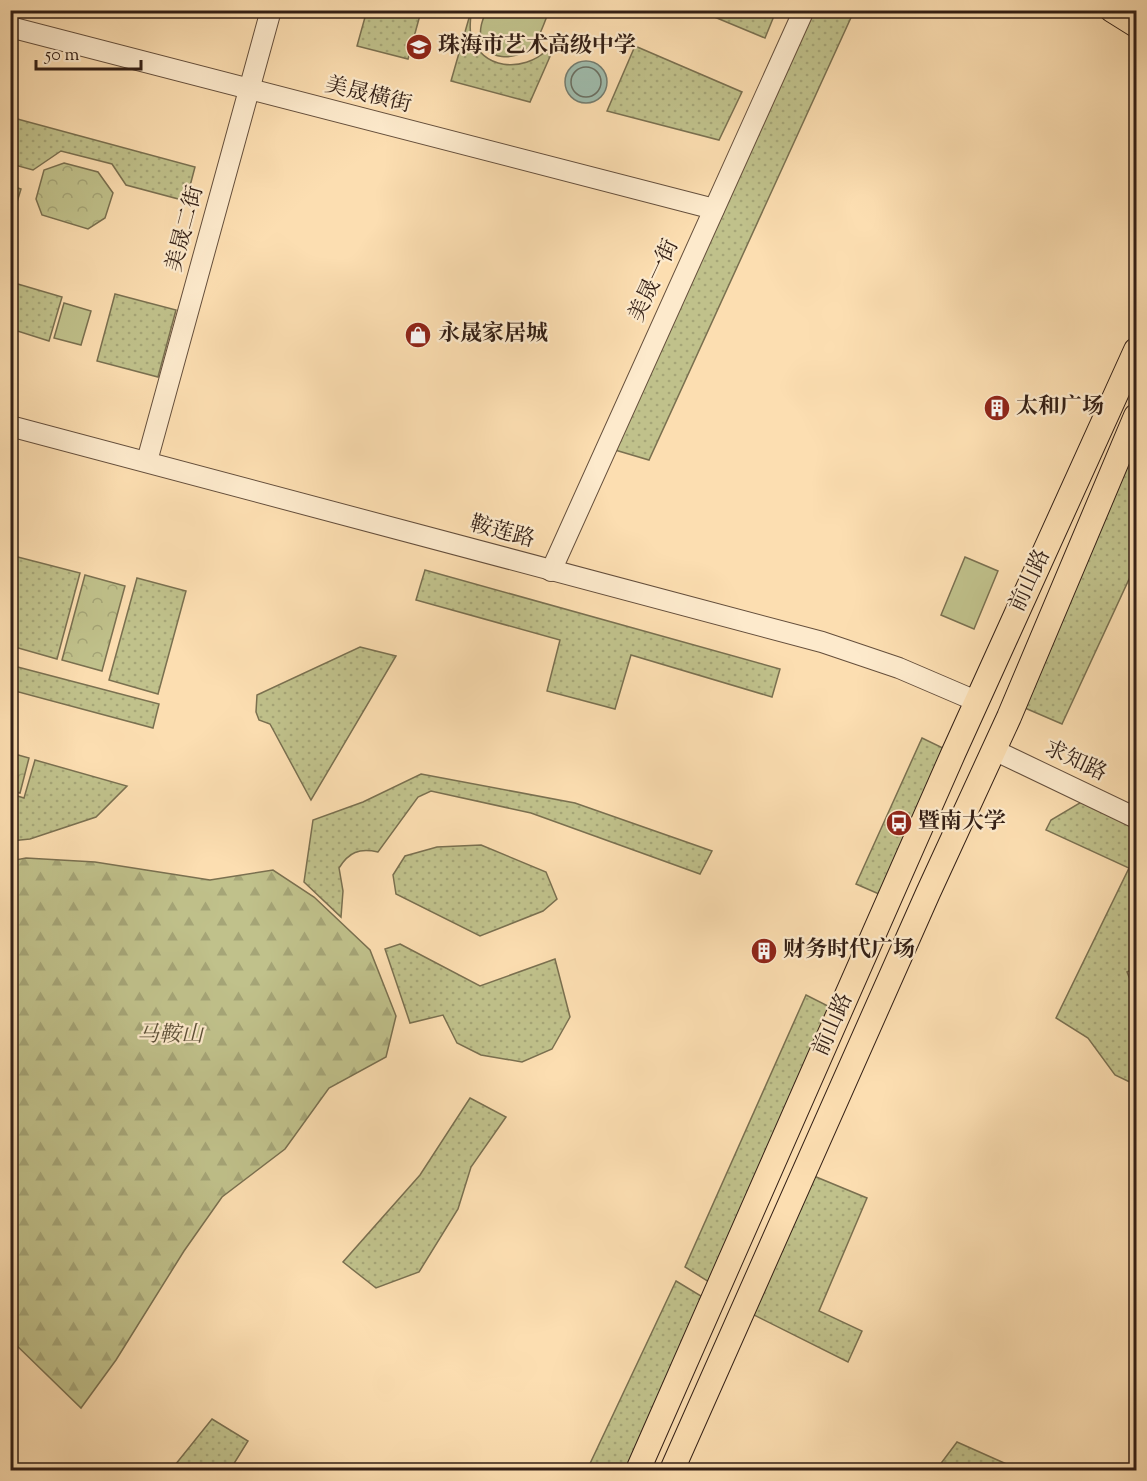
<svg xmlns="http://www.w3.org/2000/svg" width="1147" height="1481" font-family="'Sorts Mill Goudy','Noto Serif SC',serif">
  <defs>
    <pattern id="grass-dots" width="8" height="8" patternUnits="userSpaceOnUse" patternTransform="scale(1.5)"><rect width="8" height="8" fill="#c0c18b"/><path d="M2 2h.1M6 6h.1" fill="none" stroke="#a5a577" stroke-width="1.8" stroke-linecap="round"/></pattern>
    <pattern id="forest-firs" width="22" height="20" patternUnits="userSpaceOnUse" patternTransform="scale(1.5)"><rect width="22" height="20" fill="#c0c18b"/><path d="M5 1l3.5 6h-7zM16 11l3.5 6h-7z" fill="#a5a577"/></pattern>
    <pattern id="park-crowns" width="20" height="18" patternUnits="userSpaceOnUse" patternTransform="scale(1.5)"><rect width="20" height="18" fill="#c0c18b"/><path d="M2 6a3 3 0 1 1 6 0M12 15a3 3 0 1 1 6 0" fill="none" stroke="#a5a577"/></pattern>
  </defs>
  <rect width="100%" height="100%" fill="#fcdeb1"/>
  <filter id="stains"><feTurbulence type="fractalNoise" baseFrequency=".00333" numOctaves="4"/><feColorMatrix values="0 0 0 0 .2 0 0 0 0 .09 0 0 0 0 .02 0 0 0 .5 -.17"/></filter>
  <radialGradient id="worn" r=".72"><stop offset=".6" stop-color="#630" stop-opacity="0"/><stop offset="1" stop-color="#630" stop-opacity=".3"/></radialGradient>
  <g fill="url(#grass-dots)" stroke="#7a7050" stroke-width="1.5">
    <polygon points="367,10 401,11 420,15 408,59 357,46"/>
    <path d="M471,11C471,18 469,28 471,35C481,70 523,73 547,50L552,52L530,102L451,81Z"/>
    <polygon points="700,11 776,11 765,38"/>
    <polygon points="812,11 854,11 649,460 615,450"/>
    <polygon points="635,46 742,92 719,140 607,111"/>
    <polygon points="10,117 195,167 186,201 126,185 112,164 61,151 33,170 11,164"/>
    <polygon points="11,186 21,189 14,212 11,211"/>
    <polygon points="11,282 62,297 49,341 11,329"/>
    <polygon points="115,294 176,310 158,377 97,361"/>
    <polygon points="1136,426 1136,564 1062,724 1018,705"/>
    <polygon points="10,555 80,573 57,659 11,646"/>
    <polygon points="425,570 780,669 772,697 631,655 615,709 547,691 560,640 416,600"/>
    <polygon points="137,578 186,591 158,694 109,680"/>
    <polygon points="360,647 396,656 311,800 270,724 259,720 256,712 257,695"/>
    <polygon points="10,665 159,704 153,728 11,690"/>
    <polygon points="922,738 945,749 879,894 856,884"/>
    <polygon points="35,760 127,786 96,817 30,839 11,841 11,794 24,798"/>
    <path d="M421,774L575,803L712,851L700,874L531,813L431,791L418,797L378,852C359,848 349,852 339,868L343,891L341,917L304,882L313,820L363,802Z"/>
    <polygon points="1083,801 1136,825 1136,968 1127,972 1136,994 1136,1085 1115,1075 1088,1038 1056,1018 1129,868 1046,830 1051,820"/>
    <polygon points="481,845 546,872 557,899 543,911 480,936 396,894 393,875 405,856 437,847"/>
    <polygon points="400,944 480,986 555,959 570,1017 552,1049 522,1062 481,1055 457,1043 443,1015 410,1023 385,949"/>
    <polygon points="806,995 834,1009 709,1282 685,1267"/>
    <polygon points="470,1098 506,1117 471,1167 458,1209 419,1272 376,1288 343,1262 420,1175"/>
    <polygon points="809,1174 867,1198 819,1311 862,1331 848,1362 748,1312"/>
    <polygon points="676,1281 706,1299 629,1470 587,1470"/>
    <polygon points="212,1419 248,1441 230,1470 171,1470"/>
    <polygon points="957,1442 1020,1470 936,1470"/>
  </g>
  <polygon fill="url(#forest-firs)" stroke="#7a7050" stroke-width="1.5" points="26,858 95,862 210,880 273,870 314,897 370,950 396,1016 386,1057 329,1088 285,1149 222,1197 184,1251 116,1360 81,1408 11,1340 10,861"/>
  <g fill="url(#park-crowns)" stroke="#7a7050" stroke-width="1.5">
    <polygon points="64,163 98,172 113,193 105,218 88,229 42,215 36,199 44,170"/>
    <polygon points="85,575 125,586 102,671 62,660"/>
    <polygon points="11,753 29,758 20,793 11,791"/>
  </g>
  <g fill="#c0c18b" stroke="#7a7050" stroke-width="1.5">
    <path d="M486,11V10L549,11C544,23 540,38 530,48C515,61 486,61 481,38C479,28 483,19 486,11Z"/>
    <polygon points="64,303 91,311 81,345 54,338"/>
    <polygon points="965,557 998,571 974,629 941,615"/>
  </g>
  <circle fill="#9fbcad" stroke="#747d70" stroke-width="1.5" cx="586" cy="82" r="21"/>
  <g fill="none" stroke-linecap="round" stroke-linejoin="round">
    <circle stroke="#696e61" stroke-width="1.5" cx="586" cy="82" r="15"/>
    <defs>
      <g id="minor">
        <polyline points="10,27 714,209"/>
        <polyline points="10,426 822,642 899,668 976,701"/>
        <polyline points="147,461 271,10"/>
        <polyline points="551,571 804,10"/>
        <polyline points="994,750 1136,818"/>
      </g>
      <g id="major">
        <polyline points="1112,10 1136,25"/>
        <polyline points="638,1470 953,754 1136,350"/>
        <polyline points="672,1470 928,893 1009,717 1136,416"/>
      </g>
    </defs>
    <use href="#minor" stroke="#654f3c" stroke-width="22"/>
    <use href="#major" stroke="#331f15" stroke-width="26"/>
    <use href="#minor" stroke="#fdeacc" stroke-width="20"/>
    <use href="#major" stroke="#fcdeb1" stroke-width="24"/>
  </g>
  <defs>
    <symbol id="school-disc" viewBox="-11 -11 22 22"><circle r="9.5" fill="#8f2418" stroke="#fdeacc"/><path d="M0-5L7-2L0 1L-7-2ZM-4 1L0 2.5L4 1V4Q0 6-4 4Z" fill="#fff"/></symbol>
    <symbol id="shop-disc" viewBox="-11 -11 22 22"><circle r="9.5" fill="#8f2418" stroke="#fdeacc"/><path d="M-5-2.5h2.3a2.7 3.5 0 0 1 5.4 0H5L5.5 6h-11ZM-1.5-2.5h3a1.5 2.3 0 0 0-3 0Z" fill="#fff"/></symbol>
    <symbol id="building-disc" viewBox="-11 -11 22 22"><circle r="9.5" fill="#8f2418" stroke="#fdeacc"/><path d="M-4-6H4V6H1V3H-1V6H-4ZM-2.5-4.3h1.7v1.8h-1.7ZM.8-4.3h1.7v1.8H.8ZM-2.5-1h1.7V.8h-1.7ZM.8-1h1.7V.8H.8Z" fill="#fff"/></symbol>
    <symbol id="bus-disc" viewBox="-11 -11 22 22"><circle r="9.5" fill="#8f2418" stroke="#fdeacc"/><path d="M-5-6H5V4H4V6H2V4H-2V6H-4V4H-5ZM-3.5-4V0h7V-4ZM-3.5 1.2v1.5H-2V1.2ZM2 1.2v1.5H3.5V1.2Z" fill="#fff"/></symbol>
  </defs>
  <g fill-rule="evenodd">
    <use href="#school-disc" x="404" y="32" width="30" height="30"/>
    <use href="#shop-disc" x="403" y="320" width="30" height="30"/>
    <use href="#building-disc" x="982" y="393" width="30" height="30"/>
    <use href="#bus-disc" x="884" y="808" width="30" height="30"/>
    <use href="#building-disc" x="749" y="936" width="30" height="30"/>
  </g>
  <g text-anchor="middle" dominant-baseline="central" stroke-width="4.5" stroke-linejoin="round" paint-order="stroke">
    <g font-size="22" font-weight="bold" fill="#331f15" stroke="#fdeacc" text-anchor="start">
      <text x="438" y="47">珠海市艺术高级中学</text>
      <text x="438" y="335">永晟家居城</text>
      <text x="1016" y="408">太和广场</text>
      <text x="918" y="823">暨南大学</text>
      <text x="783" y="951">财务时代广场</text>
    </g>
    <g font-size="22" fill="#331f15" stroke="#fdeacc">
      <text transform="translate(368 96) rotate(14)">美晟橫街</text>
      <text transform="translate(186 229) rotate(-75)">美晟二街</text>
      <text transform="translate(655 281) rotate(-65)">美晟一街</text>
      <text transform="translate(502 533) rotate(15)">鞍莲路</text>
      <text transform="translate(1031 581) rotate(-65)">前山路</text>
      <text transform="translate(1075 762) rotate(25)">求知路</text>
      <text transform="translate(834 1025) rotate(-66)">前山路</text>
    </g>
    <g font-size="22" font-style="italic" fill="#5d5038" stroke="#fdeacc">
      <text x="170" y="1036">马鞍山</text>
    </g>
  </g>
  <rect width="1147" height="1481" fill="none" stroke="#fcdeb1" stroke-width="36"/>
  <rect x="12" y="12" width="1123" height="1457" fill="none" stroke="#331f15" stroke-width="3"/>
  <rect x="18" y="18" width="1111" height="1445" fill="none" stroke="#331f15" stroke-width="1.5"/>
  <path d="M36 60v9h105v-9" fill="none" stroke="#331f15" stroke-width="3"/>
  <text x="45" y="60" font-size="18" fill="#331f15" stroke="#fdeacc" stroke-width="4.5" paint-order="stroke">50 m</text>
  <rect width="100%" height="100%" filter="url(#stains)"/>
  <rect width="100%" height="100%" fill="url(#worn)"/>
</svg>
